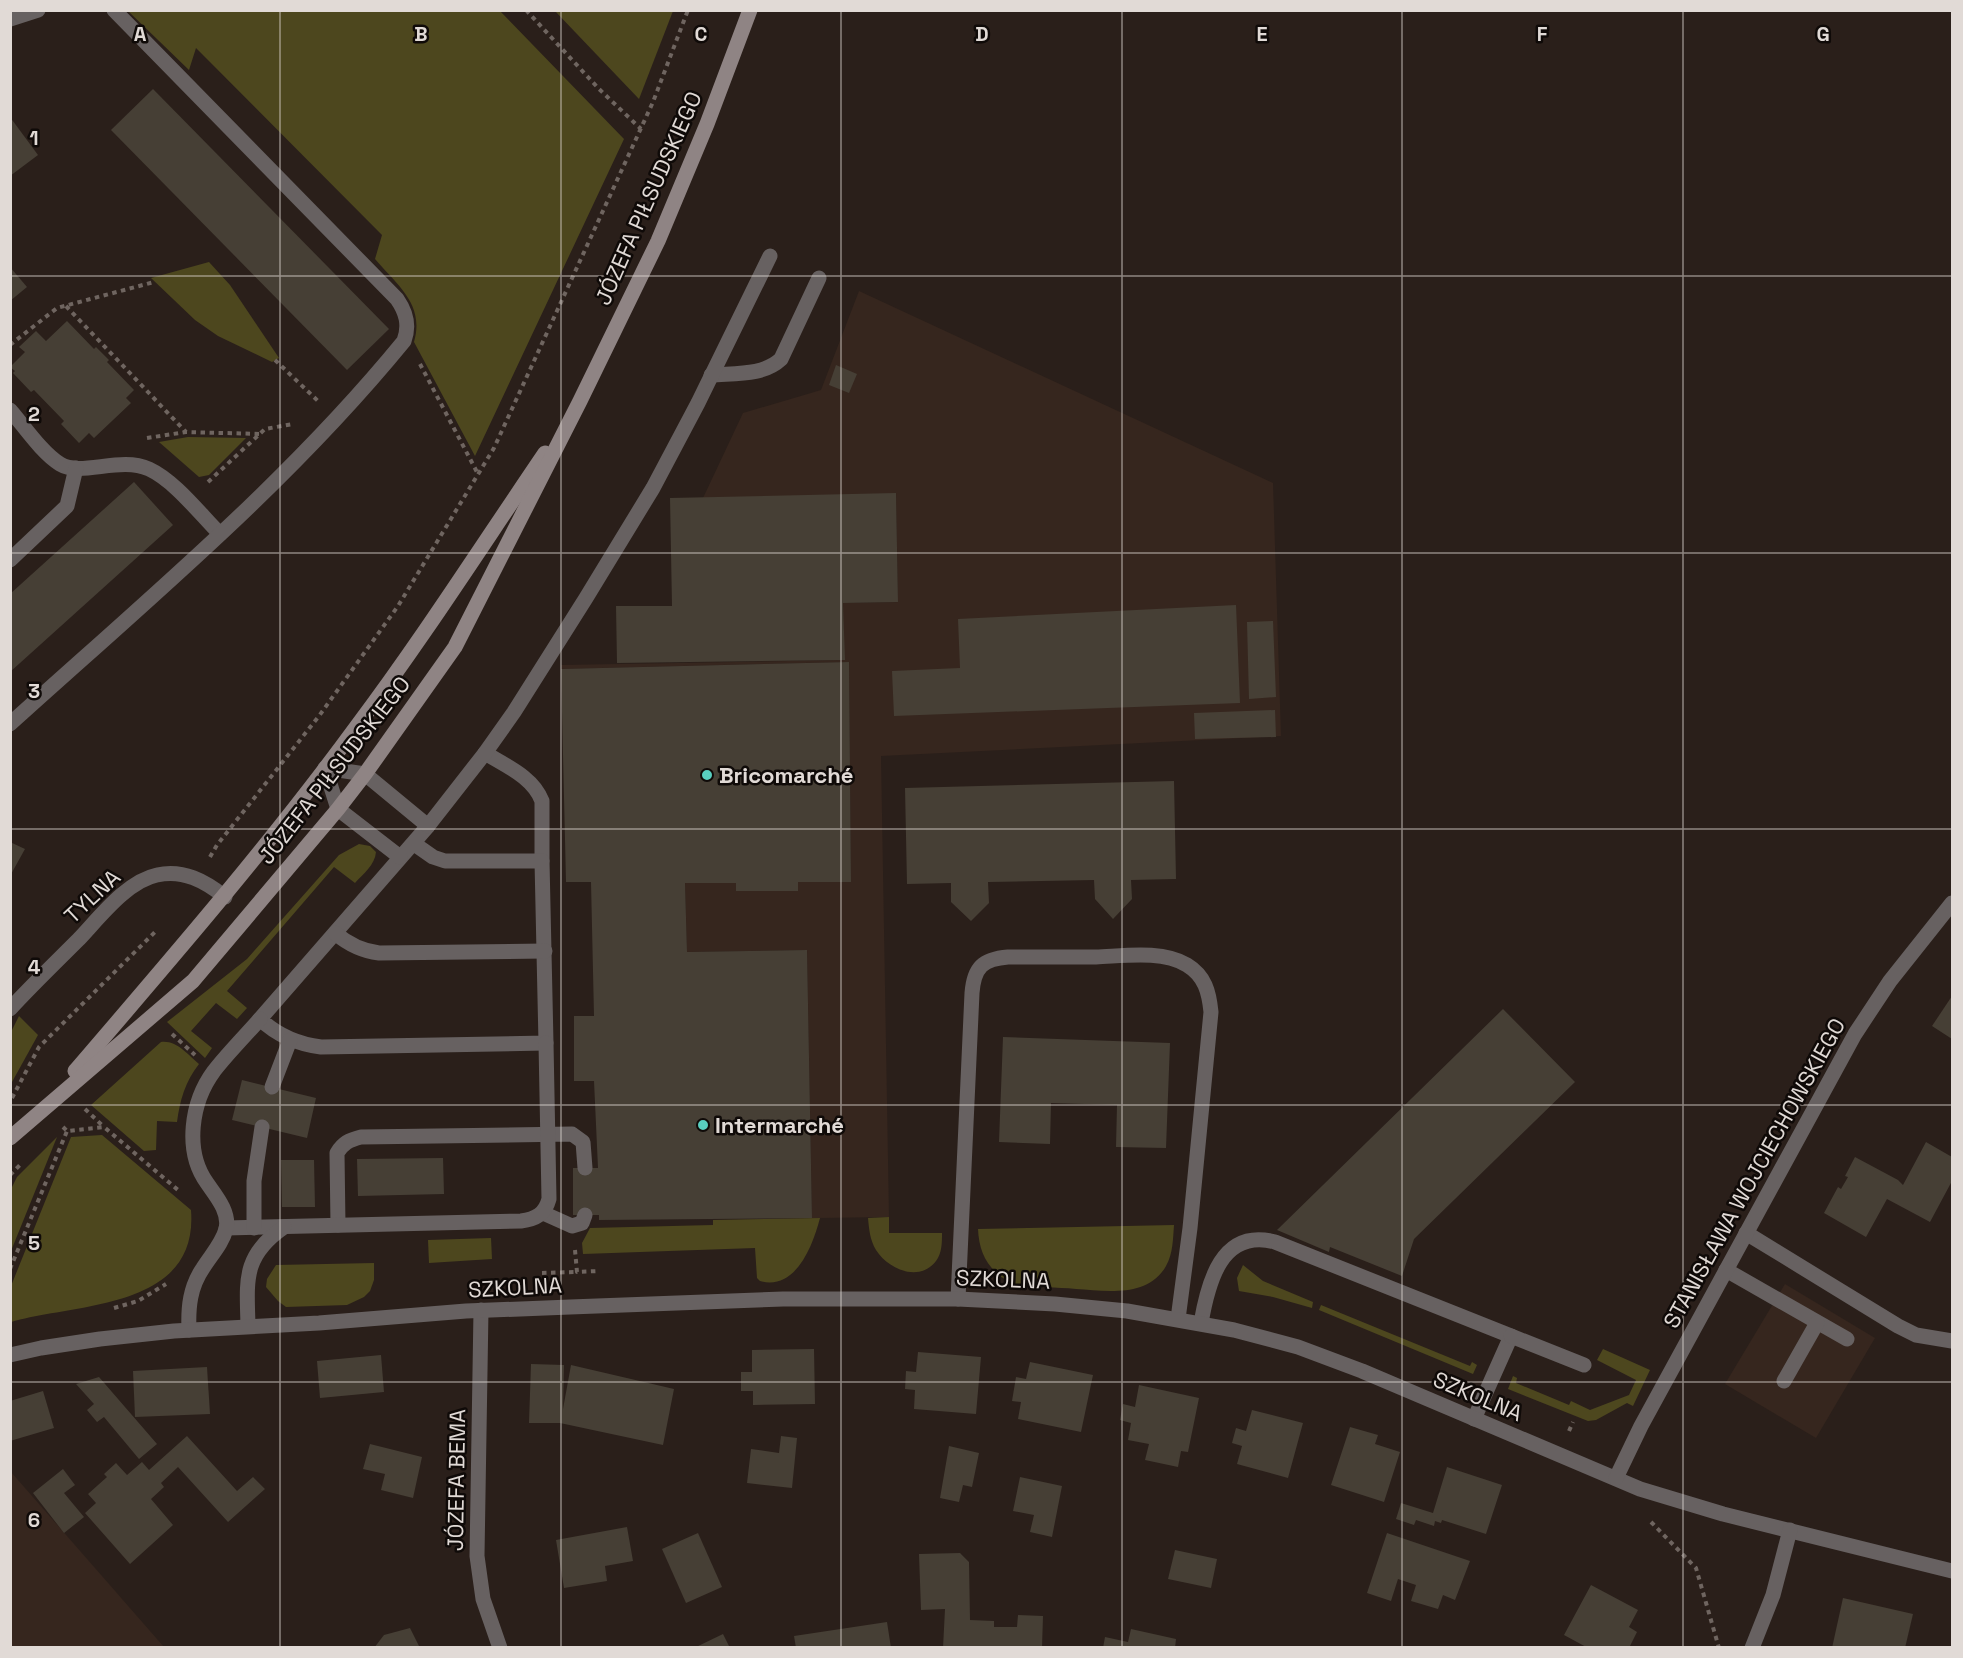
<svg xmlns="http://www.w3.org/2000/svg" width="1963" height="1658" font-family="'Space Grotesk',sans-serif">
  <rect width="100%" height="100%" fill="#2a1f1a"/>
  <g fill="#36261e">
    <polygon points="859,291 1273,483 1281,736 881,756 889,1217 820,1218 812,1218 807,950 687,952 685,883 736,883 736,891 798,891 798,882 851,881 849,662 561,669 561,665 844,660 843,603 898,602 896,494 703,498 743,413 821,390"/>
    <polygon points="1785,1284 1875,1338 1816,1438 1725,1384"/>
    <polygon points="10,1472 11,1472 164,1647 11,1647"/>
  </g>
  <g fill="#4d471e">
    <path d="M128,11H500L624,139L475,456L414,342C425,304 397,285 375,259L382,235L196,48L189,70Z"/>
    <polygon points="555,11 673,11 639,99"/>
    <polygon points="209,262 230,285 279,358 272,362 218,336 195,320 151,278"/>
    <polygon points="188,437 246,438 209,475 199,477 159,442"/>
    <path d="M359,844L370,846L376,852C375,865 363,874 355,883L334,867L227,991L247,1008L237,1019L216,1003L191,1031L212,1048L205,1058L167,1022L247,959L339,855Z"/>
    <polygon points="19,1016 38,1035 12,1082 11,1032"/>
    <path d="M161,1042C177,1040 188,1055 199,1064C185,1082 180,1100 177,1122L157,1121L156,1150L144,1151L91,1105Z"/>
    <path d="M102,1135L191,1210C199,1310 76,1303 11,1322V1286L71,1137Z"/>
    <polygon points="57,1137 11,1251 11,1189 17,1177"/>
    <path d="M889,1217V1233H942C942,1243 942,1253 936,1261C919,1283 888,1269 876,1250C870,1240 869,1229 868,1218Z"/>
    <path d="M820,1218C813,1245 796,1291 760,1281L757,1278L755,1248L583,1254L582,1243L590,1228L713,1225V1220Z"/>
    <path d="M1174,1225C1173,1238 1173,1254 1166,1266C1148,1298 1106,1291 1076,1289C1055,1287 1032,1288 1011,1283C989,1271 979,1254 978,1229Z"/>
    <polygon points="491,1238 492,1259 429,1263 428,1240"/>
    <polygon points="374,1263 374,1280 370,1291 364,1297 347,1305 286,1307 278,1301 266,1287 267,1279 276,1265"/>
    <polygon points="1243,1265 1263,1281 1313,1302 1312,1308 1273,1297 1239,1291 1237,1278"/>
    <polygon points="1321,1305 1470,1366 1472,1362 1477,1365 1473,1374 1319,1310"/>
    <polygon points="1603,1349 1650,1370 1633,1406 1627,1403 1596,1420 1588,1421 1508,1389 1513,1376 1517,1378 1516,1383 1569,1405 1571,1401 1590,1410 1629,1395 1636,1380 1597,1360"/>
  </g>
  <g fill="#463f35">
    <polygon points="153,89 389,329 347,370 111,130"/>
    <polygon points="10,117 38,155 10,176"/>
    <polygon points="10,267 27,287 10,301"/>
    <polygon points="67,321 94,349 96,347 109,360 107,362 134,390 126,398 131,403 94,438 89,433 79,443 61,424 64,421 34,390 31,392 13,373 15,371 10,367 25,352 19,347 36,331 46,341"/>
    <polygon points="836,365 857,374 849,393 829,385"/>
    <polygon points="134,482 173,525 10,672 10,594"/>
    <polygon points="896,493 898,602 843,603 845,660 617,663 616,606 672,606 670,498"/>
    <polygon points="1236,605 1240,703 894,716 892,671 960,668 958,619"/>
    <polygon points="1273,621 1276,697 1249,699 1247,622"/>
    <polygon points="849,662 851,882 798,882 798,891 736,891 736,883 685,883 687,952 807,950 812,1218 599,1220 599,1215 573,1215 573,1168 598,1168 594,1081 574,1081 574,1016 594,1016 591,882 566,882 561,669"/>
    <polygon points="1275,710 1276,737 1195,739 1194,713"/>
    <polygon points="1174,781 1176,879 1131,880 1132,899 1113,919 1095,899 1094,880 988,882 989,903 971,921 951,902 951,883 907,884 905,788"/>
    <polygon points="10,842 25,849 10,876"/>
    <polygon points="1952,996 1952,1039 1932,1026"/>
    <polygon points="1503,1009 1575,1082 1414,1239 1402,1276 1330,1247 1329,1252 1277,1230"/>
    <polygon points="1003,1037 1170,1043 1166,1148 1116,1147 1117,1105 1051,1103 1050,1144 999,1142"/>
    <polygon points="242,1080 316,1098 307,1138 232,1120"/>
    <polygon points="1926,1142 1952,1157 1952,1181 1930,1222 1887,1199 1866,1237 1824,1213 1838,1187 1841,1189 1848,1177 1845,1176 1855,1157 1898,1180 1903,1185"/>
    <polygon points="443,1158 444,1194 358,1196 357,1159"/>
    <polygon points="281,1160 314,1160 315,1207 282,1207"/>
    <polygon points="814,1349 815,1404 753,1405 753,1391 741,1391 741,1372 752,1372 752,1350"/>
    <polygon points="918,1352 981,1357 976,1414 914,1409 915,1390 905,1389 906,1371 916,1372"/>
    <polygon points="381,1355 384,1392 320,1398 317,1361"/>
    <polygon points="1030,1362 1093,1375 1081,1432 1018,1419 1021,1402 1012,1401 1016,1377 1026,1379"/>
    <polygon points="531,1364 564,1365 563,1409 571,1365 674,1389 663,1445 560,1423 529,1423"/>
    <polygon points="207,1367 210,1414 135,1417 133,1371"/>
    <polygon points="99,1377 157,1444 139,1459 104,1417 97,1422 87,1410 94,1404 76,1384"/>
    <polygon points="1139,1385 1199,1398 1188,1452 1181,1451 1178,1467 1145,1460 1149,1444 1128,1440 1131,1423 1120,1420 1123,1404 1135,1407"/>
    <polygon points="43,1391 54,1428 10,1441 10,1401"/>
    <polygon points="1252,1410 1303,1423 1288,1478 1237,1464 1242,1446 1232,1443 1236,1428 1246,1431"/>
    <polygon points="1350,1427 1378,1435 1375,1444 1400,1452 1384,1502 1331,1485"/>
    <polygon points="187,1436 237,1491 253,1477 265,1489 228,1522 178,1467 161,1483 164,1487 151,1499 173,1525 130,1564 85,1513 96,1503 88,1494 107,1477 104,1474 116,1463 127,1475 142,1462 149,1470"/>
    <polygon points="781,1436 797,1438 792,1488 747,1483 751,1449 779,1453"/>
    <polygon points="370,1444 422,1457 413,1498 381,1490 385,1474 363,1469"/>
    <polygon points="949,1446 979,1453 972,1487 963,1485 959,1502 940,1498"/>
    <polygon points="1447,1467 1502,1485 1486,1534 1442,1520 1441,1523 1435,1521 1434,1526 1416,1520 1414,1525 1396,1519 1401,1503 1433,1513"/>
    <polygon points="63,1469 75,1485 64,1493 84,1517 64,1533 33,1493"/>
    <polygon points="1020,1477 1062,1486 1052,1537 1030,1532 1034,1515 1013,1511"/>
    <polygon points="627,1527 633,1561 605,1566 607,1581 564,1588 556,1540"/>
    <polygon points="698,1533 722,1587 686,1603 662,1549"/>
    <polygon points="1387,1533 1470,1561 1455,1600 1443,1595 1438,1609 1411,1601 1416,1585 1398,1579 1391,1601 1367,1593"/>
    <polygon points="1175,1550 1217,1559 1211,1588 1168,1579"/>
    <polygon points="960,1553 969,1562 970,1620 994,1621 994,1627 1017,1627 1018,1615 1043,1616 1042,1648 943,1648 945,1609 921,1610 919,1554"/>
    <polygon points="1591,1585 1638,1610 1629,1627 1637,1632 1629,1648 1588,1648 1564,1635"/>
    <polygon points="1843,1598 1913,1614 1905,1648 1832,1648"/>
    <polygon points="887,1622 891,1648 796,1648 794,1636"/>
    <polygon points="410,1628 420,1648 374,1648 384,1635"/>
    <polygon points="1131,1629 1176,1639 1175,1648 1103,1648 1105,1637 1128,1642"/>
    <polygon points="723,1634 730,1648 694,1648"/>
  </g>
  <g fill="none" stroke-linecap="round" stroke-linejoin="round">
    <g stroke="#6f6560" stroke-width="4" stroke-dasharray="4.5 4.5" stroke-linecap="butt">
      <polyline points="526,10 599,89 641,129"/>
      <polyline points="66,306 186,432"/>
      <polyline points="10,345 57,308 154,282"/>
      <polyline points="275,360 318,401"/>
      <polyline points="420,364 478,474"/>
      <polyline points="147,438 186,432 260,434"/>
      <polyline points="208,482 265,429 293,424"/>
      <polyline points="210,857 217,845 319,716 398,606 494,448 653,102 688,10"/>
      <polyline points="172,1034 195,1055"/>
      <polyline points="12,1098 39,1047 157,930"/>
      <polyline points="85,1109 104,1127"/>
      <polyline points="63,1127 67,1131 104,1127 178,1190"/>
      <polyline points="10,1175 22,1163"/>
      <polyline points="575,1250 577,1272 599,1271"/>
      <polyline points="10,1269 67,1131"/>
      <polyline points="542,1273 577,1272"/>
      <polyline points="114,1308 138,1301 166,1284"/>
      <polyline points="1569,1431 1573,1422"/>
      <polyline points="1651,1522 1696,1568 1719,1648"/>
    </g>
    <g stroke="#676161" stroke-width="15">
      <polyline points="10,19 38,10"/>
      <path d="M711,375C735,373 763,376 781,359L819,278"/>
      <path d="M10,410C24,426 42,453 60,464C81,477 120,456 149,469C175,481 200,514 220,534"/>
      <polyline points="10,560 67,506 76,468"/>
      <path d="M10,724C146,601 288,483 404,341C410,325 406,312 397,299L114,10"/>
      <path d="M485,753C506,766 533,777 542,801V861"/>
      <path d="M413,843L433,857L445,861H542L546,1043L321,1047C297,1044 278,1036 260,1019L428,826L485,753L514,712L586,598L653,488L698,403L770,256"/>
      <polyline points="400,857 338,809 325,768 365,774 428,826"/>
      <path d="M335,933C348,944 362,951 379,953L545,951"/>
      <polyline points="272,1087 290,1040"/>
      <polyline points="543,1213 572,1226 582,1223 585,1215"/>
      <path d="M338,1225L337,1153C343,1143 349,1140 361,1137L572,1134L583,1142L585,1168"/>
      <path d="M226,1228L521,1221C536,1219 545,1214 549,1199L546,1043"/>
      <polyline points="254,1228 254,1181 262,1127"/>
      <polyline points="1746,1233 1898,1326 1916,1335 1952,1341"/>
      <polyline points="1726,1270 1847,1339"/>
      <path d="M958,1299L972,993C974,967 983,959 1008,957C1037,957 1067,957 1096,957C1124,956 1162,950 1187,965C1205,976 1209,992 1211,1012L1190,1228L1178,1319"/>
      <path d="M1201,1323C1208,1283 1221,1228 1275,1242L1511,1336L1474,1419"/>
      <path d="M248,1326C247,1281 242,1256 284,1227"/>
      <path d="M189,1330C188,1307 190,1287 203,1268C211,1255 222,1244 226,1229C230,1212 216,1196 207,1183C184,1151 191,1102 214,1071C228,1053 245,1036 260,1019"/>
      <polyline points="1511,1336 1584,1365"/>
      <polyline points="1784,1381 1817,1323"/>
    </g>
    <g stroke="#676161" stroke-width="15">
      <path d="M10,1009C32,985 56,962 79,939C99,918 127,881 157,875C183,869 205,881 225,897"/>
      <polyline points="481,1310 477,1556 483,1599 500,1648"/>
      <polyline points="10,1355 41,1348 100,1339 174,1331 319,1323 466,1311 570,1307 783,1299 958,1299 1055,1304 1127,1311 1234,1330 1298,1347 1362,1371 1640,1489 1723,1514 1952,1571"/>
      <polyline points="1616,1478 1641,1426 1855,1034 1890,981 1952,903"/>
      <polyline points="1752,1648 1773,1595 1790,1530"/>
    </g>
    <g stroke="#8f8484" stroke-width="15">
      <path d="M75,1071C172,958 269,846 357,726C423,638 483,544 545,453"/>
      <polyline points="10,1138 193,981 338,809 365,774 455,647 580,401 658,241 707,124 750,10"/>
    </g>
  </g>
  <path fill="none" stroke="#e1dad6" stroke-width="1.5" stroke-opacity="0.55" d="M280,10V1648M561,10V1648M841,10V1648M1122,10V1648M1402,10V1648M1683,10V1648M10,276H1952M10,553H1952M10,829H1952M10,1105H1952M10,1382H1952"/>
  <g fill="#59cebf" stroke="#0f0a08" stroke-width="2">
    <circle cx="707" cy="775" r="6"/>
    <circle cx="703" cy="1125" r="6"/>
  </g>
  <g text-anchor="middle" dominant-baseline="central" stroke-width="5" stroke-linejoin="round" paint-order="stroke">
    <g font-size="22" fill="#e1dad6" stroke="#0f0a08">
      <text transform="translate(648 198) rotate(-66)">JÓZEFA PIŁSUDSKIEGO</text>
      <text transform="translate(334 770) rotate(-52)">JÓZEFA PIŁSUDSKIEGO</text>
      <text transform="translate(92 896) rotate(-43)">TYLNA</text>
      <text transform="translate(1754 1173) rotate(-61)">STANISŁAWA WOJCIECHOWSKIEGO</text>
      <text transform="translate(1003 1279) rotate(2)">SZKOLNA</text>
      <text transform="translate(515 1287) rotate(-3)">SZKOLNA</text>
      <text transform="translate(1478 1396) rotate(23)">SZKOLNA</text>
      <text transform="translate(456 1480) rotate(-89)">JÓZEFA BEMA</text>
    </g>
    <g font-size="22" font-weight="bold" fill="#e1dad6" stroke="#0f0a08" text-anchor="start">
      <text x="719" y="775">Bricomarché</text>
      <text x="715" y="1125">Intermarché</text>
    </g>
  </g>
  <g font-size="20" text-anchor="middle" font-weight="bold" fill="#e1dad6" stroke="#0f0a08" stroke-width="5" stroke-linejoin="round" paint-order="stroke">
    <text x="140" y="41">A</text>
    <text x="421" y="41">B</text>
    <text x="701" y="41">C</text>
    <text x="982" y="41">D</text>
    <text x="1262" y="41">E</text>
    <text x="1542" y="41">F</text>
    <text x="1823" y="41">G</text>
    <text x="34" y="145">1</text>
    <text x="34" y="421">2</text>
    <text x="34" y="698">3</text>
    <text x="34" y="974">4</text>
    <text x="34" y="1250">5</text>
    <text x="34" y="1527">6</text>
  </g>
  <rect width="1963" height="1658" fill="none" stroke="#e1dad6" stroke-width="24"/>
</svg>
